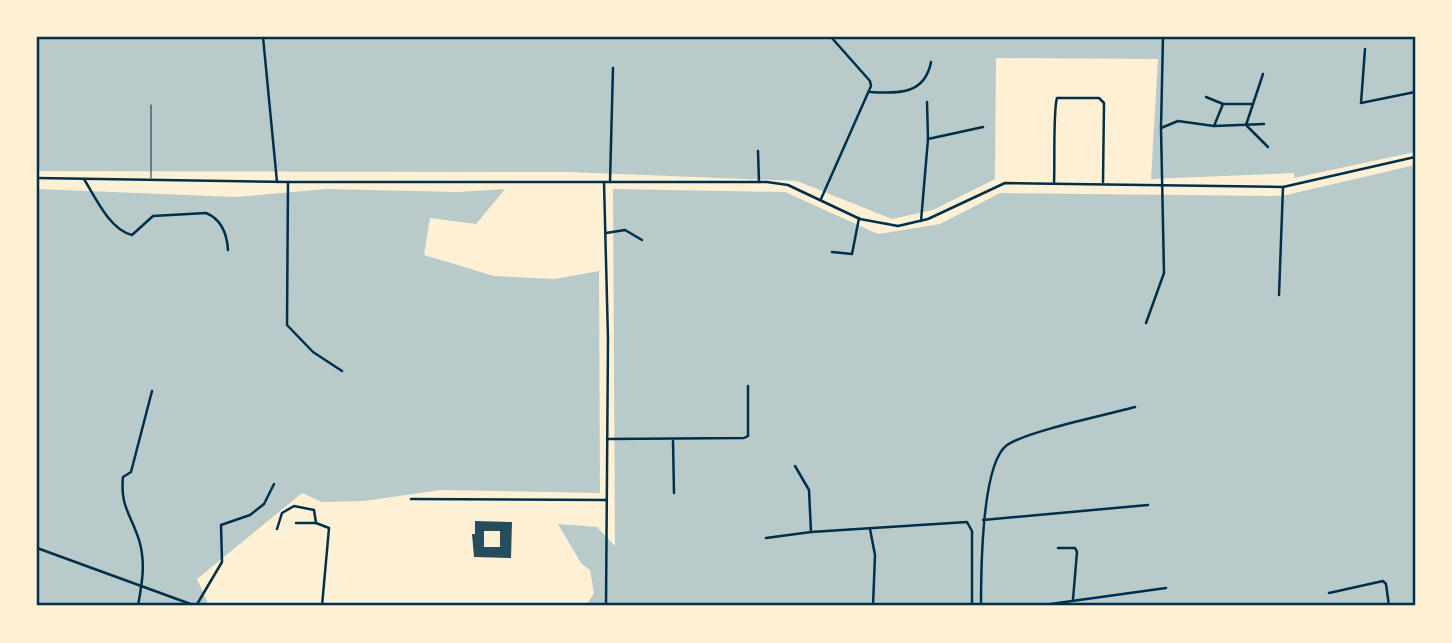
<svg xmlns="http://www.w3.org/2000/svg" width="1452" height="643" font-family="Quicksand,sans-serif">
  <rect width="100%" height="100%" fill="#fdf0d5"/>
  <g fill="#b9caca">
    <polygon points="37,37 1415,37 1415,152 1294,178 1294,173 1151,179 1158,59 996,58 995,179 933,210 892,219 797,181 568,172 37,171"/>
    <polygon points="1415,165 1415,606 586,606 594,593 590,570 581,563 558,524 597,527 615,546 613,189 785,192 878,234 940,224 1000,193 1282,196"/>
    <polygon points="37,189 236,197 326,189 458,192 505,189 476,224 430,218 424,255 494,276 554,279 599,271 600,493 441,490 364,501 322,502 302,493 197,579 209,606 37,606"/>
  </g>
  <path fill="#264d5e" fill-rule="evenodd" d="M475,521L512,522L511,558L474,557L472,534H475ZM484,531H500V547H484Z"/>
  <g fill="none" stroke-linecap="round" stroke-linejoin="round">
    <polyline stroke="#003049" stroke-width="1" points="151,178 151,105"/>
    <g stroke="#003049" stroke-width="2.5">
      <polyline points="263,37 277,182"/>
      <polyline points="1365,49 1361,103 1415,92"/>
      <polyline points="1263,74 1246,125 1268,147"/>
      <path d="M870,92C899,94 925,94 931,62"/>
      <polyline points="1206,97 1223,104"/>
      <polyline points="1214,126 1223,104 1253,104"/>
      <polyline points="1161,128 1178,121 1214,126 1264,124"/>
      <polyline points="928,139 983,127"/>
      <polyline points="758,151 759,182"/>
      <polyline points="37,178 288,182 767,182 788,185 860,219 898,226 928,219 1005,183 1283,187 1415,157"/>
      <path d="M84,179C95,197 110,230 132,235L153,216L206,213C221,219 227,234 228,250"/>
      <polyline points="288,182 287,325 313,352 342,371"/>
      <polyline points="604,182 608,339 606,606"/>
      <polyline points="610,182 613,68"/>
      <path d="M1054,183C1055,165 1053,110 1057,98H1099L1104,103L1103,182"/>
      <polyline points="821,199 871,86 870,81 831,37"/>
      <polyline points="921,221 928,139 927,102"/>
      <polyline points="606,233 625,230 642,240"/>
      <polyline points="832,252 852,254 859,218"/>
      <polyline points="1279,295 1283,187"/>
      <polyline points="1146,323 1164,273 1161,128 1163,37"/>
      <polyline points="607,439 744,438 748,436 748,386"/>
      <polyline points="673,441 674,493"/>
      <polyline points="795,466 809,490 811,532 967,522 972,531 972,606"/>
      <polyline points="411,499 606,500"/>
      <polyline points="983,520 1148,505"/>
      <polyline points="296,523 316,523 329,528 322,606"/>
      <polyline points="277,529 282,513 294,506 314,510 316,523"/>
      <polyline points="870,529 875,555 873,606"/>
      <polyline points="766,538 811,532"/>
      <polyline points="37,548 196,606"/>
      <polyline points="1058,548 1075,548 1077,552 1073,599"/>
      <polyline points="1329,593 1383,581 1386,584 1389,606"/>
      <path d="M138,606C142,583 146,563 139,540C131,514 120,507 123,477L131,472L152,391"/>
      <polyline points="196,606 222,562 221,525 250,515 264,504 274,484"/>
      <path d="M981,606C981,575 981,464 1007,445C1028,431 1106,415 1135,407"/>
      <polyline points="1036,606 1166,588"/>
    </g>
  </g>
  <rect width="1452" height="643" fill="none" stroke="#fdf0d5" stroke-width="77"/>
  <rect x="38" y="38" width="1376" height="566" fill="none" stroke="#003049" stroke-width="2.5"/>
</svg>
